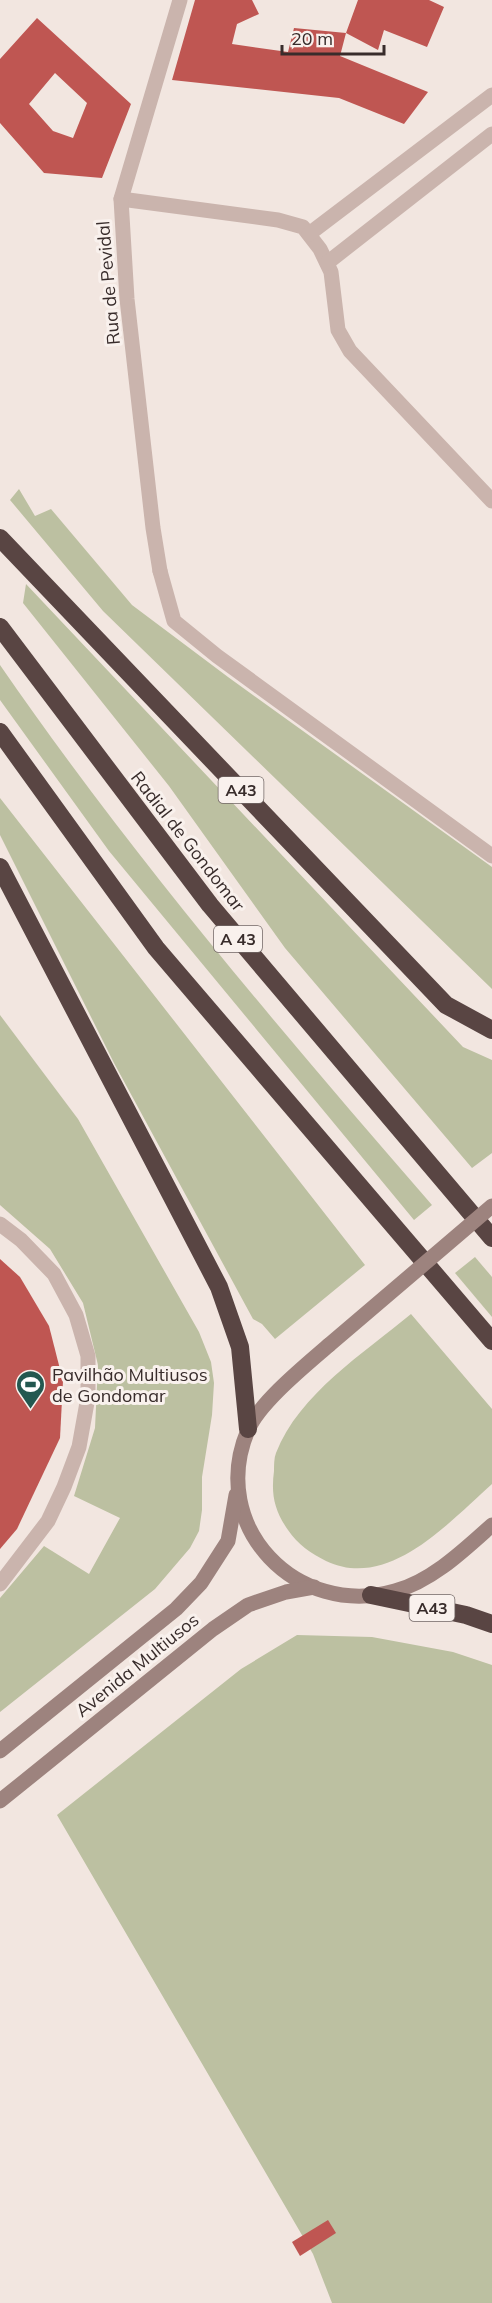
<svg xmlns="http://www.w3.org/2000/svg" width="492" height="2303" font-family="Mulish,sans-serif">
  <rect width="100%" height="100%" fill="#f2e6e0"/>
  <g fill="#bcc0a1">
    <polygon points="19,489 35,516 51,509 132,605 228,677 492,867 492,989 103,611 10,500"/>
    <polygon points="26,584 463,1047 492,1060 492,1153 472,1168 285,948 169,786 23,603"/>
    <path d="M0,665C131,855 281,1031 432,1205L414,1220L109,851L0,700Z"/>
    <polygon points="0,798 365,1265 275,1339 262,1324 253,1319 114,1063 0,835"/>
    <polygon points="0,1015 78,1119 199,1332 211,1362 214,1383 212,1415 202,1477 202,1510 199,1531 190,1548 155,1589 0,1712 0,1598 44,1546 89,1574 120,1518 74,1496 95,1428 98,1365 83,1303 50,1249 0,1205"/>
    <polygon points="475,1257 492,1277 492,1317 455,1273"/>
    <path d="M411,1314L492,1409V1484C449,1522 389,1591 326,1561C311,1553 298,1545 288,1530C274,1510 271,1494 274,1471C274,1465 274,1458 276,1453C299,1394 364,1353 411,1314Z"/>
    <polygon points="297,1635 372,1637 453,1652 492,1665 492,2303 332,2303 313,2254 57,1815 241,1669"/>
  </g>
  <g fill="#bf5652" fill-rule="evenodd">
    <polygon points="195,0 252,0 259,14 237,24 232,44 288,52 294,28 346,33 340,56 428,92 404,124 339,98 172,80"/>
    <polygon points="358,0 429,0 444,7 427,47 384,30 378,50 346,33"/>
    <path d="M37,18L131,104L102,178L44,173L0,123V59ZM55,73L87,103L73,138L53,131L29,104Z"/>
    <polygon points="0,1259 20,1277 49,1326 63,1381 60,1438 17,1529 0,1549"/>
    <polygon points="328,2220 336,2233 300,2256 292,2242"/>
  </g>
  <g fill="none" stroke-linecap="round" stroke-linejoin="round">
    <g stroke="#cab4ad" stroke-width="15">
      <polyline points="160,571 174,621 217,656 492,856"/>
      <polyline points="0,1224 21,1240 54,1274 76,1315 88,1356 88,1397 79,1447 64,1487 48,1521 0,1584"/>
    </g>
    <g stroke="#cab4ad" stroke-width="15">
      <polyline points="121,199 278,220 303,227 320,249 331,272 338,330 350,351 492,501"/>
      <polyline points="309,234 492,95"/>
      <polyline points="327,263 492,134"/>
      <polyline points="160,571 153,528 127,299 121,199 180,0"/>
    </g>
    <g stroke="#9d837e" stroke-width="15">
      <path d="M329,1345C306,1365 259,1403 248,1430C207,1527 297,1619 395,1591C432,1581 464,1550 492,1525"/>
      <polyline points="0,1751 176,1609 201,1583 228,1541 236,1495"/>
      <polyline points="0,1801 213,1629 248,1605 286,1592 314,1587"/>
    </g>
    <g stroke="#594543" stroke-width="18">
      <polyline points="0,538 446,1005 492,1030"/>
      <polyline points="0,627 210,905 492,1238"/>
      <polyline points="0,732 156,948 492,1341"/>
      <polyline points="0,867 219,1287 240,1347 248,1429"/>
      <polyline points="371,1595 466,1615 492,1624"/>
    </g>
    <polyline stroke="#9d837e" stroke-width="15" points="329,1345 492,1206"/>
  </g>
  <defs>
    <symbol id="stadium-pin" viewBox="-11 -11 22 30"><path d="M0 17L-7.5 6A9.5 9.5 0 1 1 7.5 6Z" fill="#235850" stroke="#f9f1ed"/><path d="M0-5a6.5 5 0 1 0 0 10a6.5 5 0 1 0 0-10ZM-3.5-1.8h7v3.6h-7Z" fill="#fff"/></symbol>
  </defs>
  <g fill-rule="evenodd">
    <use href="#stadium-pin" x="14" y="1368" width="33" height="45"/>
  </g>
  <g text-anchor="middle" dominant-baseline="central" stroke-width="6" stroke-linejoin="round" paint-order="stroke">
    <g fill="#f9f1ed" stroke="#726765" stroke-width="1.5">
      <rect x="218.5" y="777" width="45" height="26" rx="4.5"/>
      <rect x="214" y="926" width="48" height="26" rx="4.5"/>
      <rect x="409.5" y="1595" width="45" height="26" rx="4.5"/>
    </g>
    <g font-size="16" font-weight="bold" fill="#382c2b">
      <text x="241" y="790">A43</text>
      <text x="238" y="939">A 43</text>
      <text x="432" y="1608">A43</text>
    </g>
    <g font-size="18" fill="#382c2b" stroke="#f9f1ed">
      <text transform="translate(108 283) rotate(-95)">Rua de Pevidal</text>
      <text transform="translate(188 841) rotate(52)">Radial de Gondomar</text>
      <text transform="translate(137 1665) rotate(-39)">Avenida Multiusos</text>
    </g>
    <g font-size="18" fill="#382c2b" stroke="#f9f1ed" text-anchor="start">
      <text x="52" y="1374">Pavilhão Multiusos<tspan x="52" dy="21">de Gondomar</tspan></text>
    </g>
  </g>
  <path d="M282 45v9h102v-9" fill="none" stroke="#382c2b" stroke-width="3"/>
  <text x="291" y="45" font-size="18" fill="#382c2b" stroke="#f9f1ed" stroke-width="4.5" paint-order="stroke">20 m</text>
</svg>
